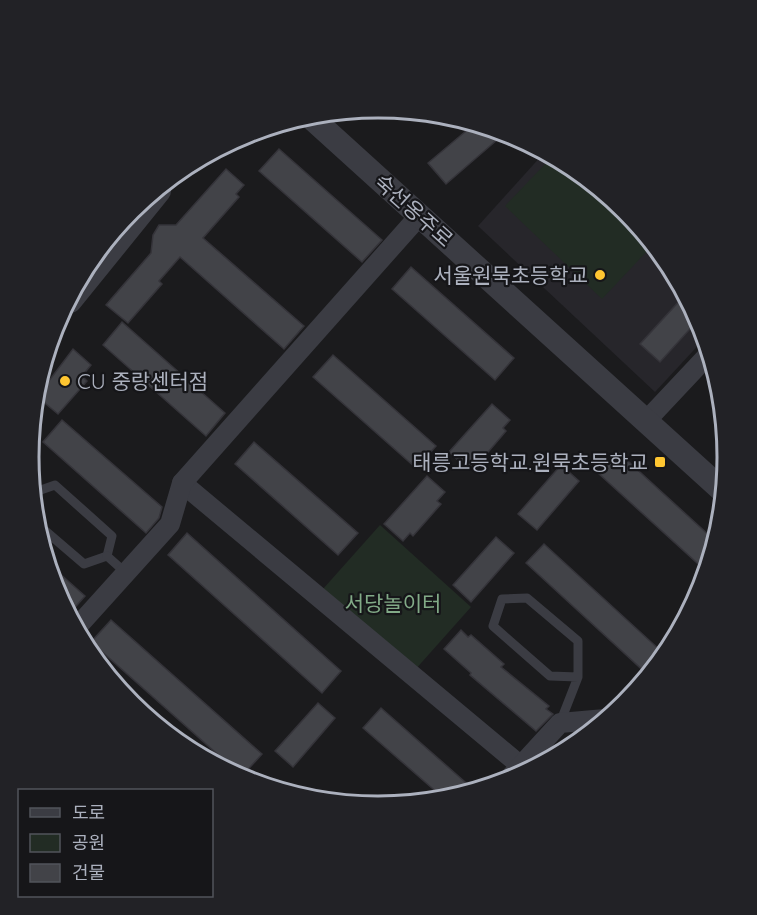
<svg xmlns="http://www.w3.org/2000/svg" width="757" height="915" font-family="Quicksand,'Noto Sans KR',sans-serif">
  <rect width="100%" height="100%" fill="#1b1b1d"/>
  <polygon fill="#27262b" points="543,154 626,210 702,324 705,338 655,392 478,226"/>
  <g fill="#222c24">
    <polygon points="550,159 626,210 651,247 602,299 505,206"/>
    <polygon points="380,525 471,607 406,680 315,598"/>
  </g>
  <g fill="#424348" stroke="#35343a" stroke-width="1.5">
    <polygon points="472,126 505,133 446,184 428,163"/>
    <polygon points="279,149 382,240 362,262 259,171"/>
    <polygon points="226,169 244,185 236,194 239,197 203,238 304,326 284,349 180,257 159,281 162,284 128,323 106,305 151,253 153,235 159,225 176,225"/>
    <polygon points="411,267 514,358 495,380 392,289"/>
    <polygon points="684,296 699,319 660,362 640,344"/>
    <polygon points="122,322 225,413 206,436 103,345"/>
    <polygon points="73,349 91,365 82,376 87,381 58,414 40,399 42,390"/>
    <polygon points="333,355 436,446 416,468 313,377"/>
    <polygon points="492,404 510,420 503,428 506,431 478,464 475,461 468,469 449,452"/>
    <polygon points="62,420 162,507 159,518 146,533 43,442"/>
    <polygon points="254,442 358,533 338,555 235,464"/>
    <polygon points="618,452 712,538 706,571 598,473"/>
    <polygon points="561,465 579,481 537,530 518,514"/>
    <polygon points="427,476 445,492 437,501 441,504 413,536 410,533 403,541 384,524"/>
    <polygon points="187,533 341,671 322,693 168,555"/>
    <polygon points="496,537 514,553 471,602 453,585"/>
    <polygon points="544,544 662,652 647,674 526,563"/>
    <polygon points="50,565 85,596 70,613 55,591"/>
    <polygon points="111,620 262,754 242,776 91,642"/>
    <polygon points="461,630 468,637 471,635 504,664 501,667 549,706 546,709 553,714 536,731 470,675 471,673 444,649"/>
    <polygon points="318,703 335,718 293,767 275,751"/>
    <polygon points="381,708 473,789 440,795 363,728"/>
  </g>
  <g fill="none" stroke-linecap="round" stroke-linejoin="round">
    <g stroke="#3b3c43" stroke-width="9">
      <polyline points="35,492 55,485 112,536 107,556"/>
      <polyline points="42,528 84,564 107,556"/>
      <polyline points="107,556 126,573"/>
      <polyline points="560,723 578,677 578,641 527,598 502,599 493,626 550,676 578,677"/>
    </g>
    <g stroke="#3b3c43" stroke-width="20">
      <polyline points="646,421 708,355"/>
      <polyline points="182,483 521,766"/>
      <polyline points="78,626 170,524 182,483 420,215"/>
      <polyline points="506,782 560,723 605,719"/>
    </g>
    <g stroke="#3b3c43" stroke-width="24">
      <polyline points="314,120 722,490"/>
      <polyline points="70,301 159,191"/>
    </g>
  </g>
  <g fill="#ffc631" stroke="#161619" stroke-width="2">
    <circle cx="600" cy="275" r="6"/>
    <circle cx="65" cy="381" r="6"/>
    <rect x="654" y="456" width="12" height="12" rx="3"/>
  </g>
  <g text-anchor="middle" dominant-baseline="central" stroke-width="4.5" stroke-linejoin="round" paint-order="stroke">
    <g font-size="21" fill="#acb1be" stroke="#161619">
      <text transform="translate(414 210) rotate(42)">숙선옹주로</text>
    </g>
    <g font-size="21" fill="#acb1be" stroke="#161619" text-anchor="end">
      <text x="588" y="275">서울원묵초등학교</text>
      <text x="77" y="381" text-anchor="start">CU 중랑센터점</text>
      <text x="648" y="462">태릉고등학교.원묵초등학교</text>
    </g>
    <g font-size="21" fill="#82aa87" stroke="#161619">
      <text x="393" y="603">서당놀이터</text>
    </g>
  </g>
  <path d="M0 0H757V915H0ZM39 457a339 339 0 1 1 678 0a339 339 0 1 1-678 0Z" fill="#222226" fill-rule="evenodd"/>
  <path fill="none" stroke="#acb1be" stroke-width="3" d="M39 457a339 339 0 1 1 678 0a339 339 0 1 1-678 0Z"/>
  <rect x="18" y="789" width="195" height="108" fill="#161619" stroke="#52545b" stroke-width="1.5"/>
  <rect x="30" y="808" width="30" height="9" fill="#3b3c43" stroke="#52545b" stroke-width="1.5"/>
  <text x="72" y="819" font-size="18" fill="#acb1be">도로</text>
  <rect x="30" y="834" width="30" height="18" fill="#222c24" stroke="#52545b" stroke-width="1.5"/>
  <text x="72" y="849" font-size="18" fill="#acb1be">공원</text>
  <rect x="30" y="864" width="30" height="18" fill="#424348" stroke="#52545b" stroke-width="1.5"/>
  <text x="72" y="879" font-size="18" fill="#acb1be">건물</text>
</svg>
